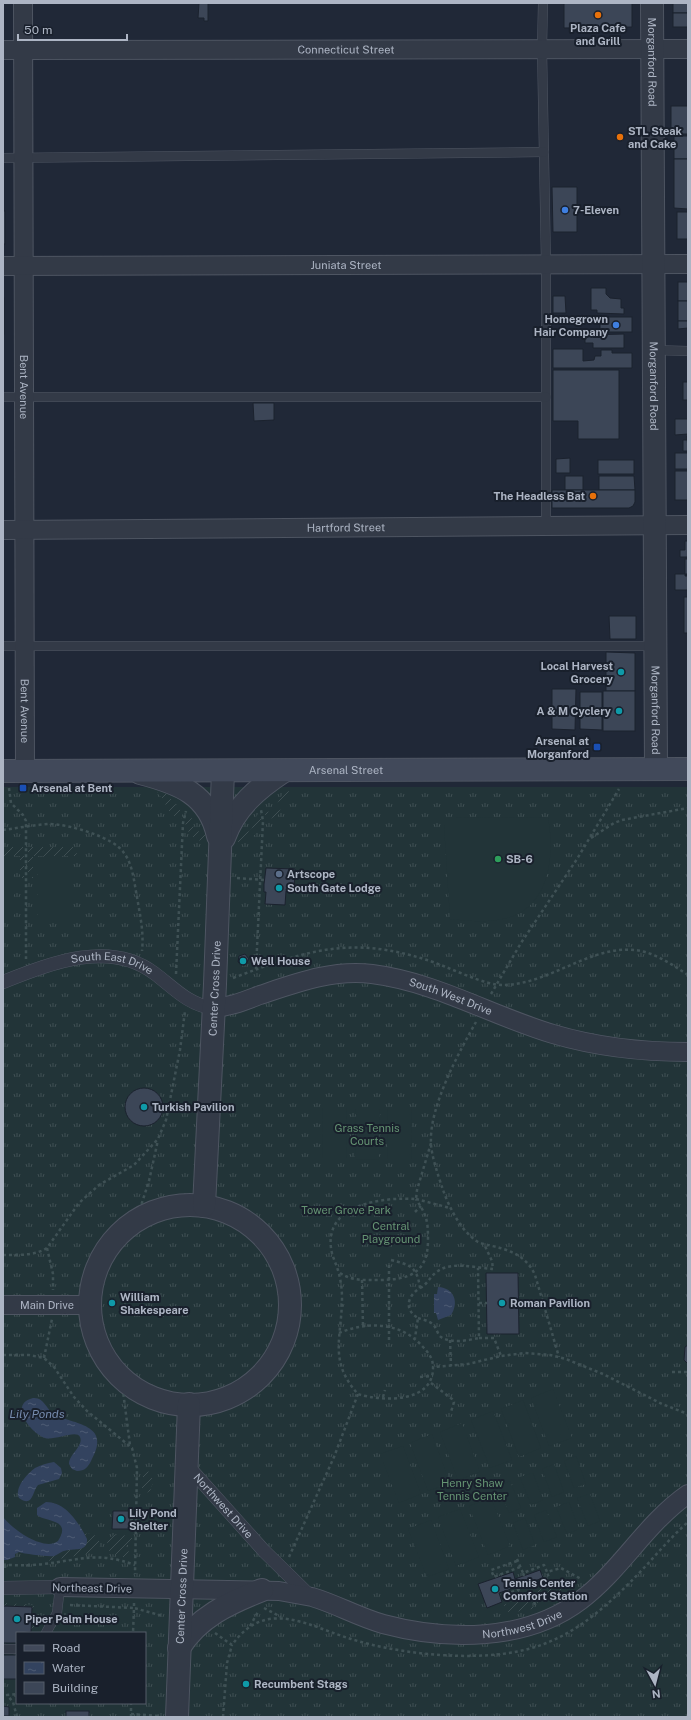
<svg xmlns="http://www.w3.org/2000/svg" width="691" height="1720" font-family="'Public Sans',sans-serif">
  <defs>
    <pattern id="grass-tufts" width="24" height="20" patternUnits="userSpaceOnUse"><rect width="24" height="20" fill="#223438"/><path d="M3 7l-1-3M5 7V3M7 7l1-3M15 17l-1-3M17 17v-4M19 17l1-3" fill="none" stroke="#3f4f53"/></pattern>
    <pattern id="garden-furrows" width="10" height="10" patternUnits="userSpaceOnUse"><rect width="10" height="10" fill="#223438"/><path d="M-1 1l2-2M0 10L10 0M9 11l2-2" fill="none" stroke="#3f4f53"/></pattern>
    <pattern id="water-ripples" width="26" height="14" patternUnits="userSpaceOnUse"><rect width="26" height="14" fill="#33435f"/><path d="M2 4q2-2 4 0t4 0M15 11q2-2 4 0t4 0" fill="none" stroke="#4e5c74"/></pattern>
  </defs>
  <rect width="100%" height="100%" fill="#202837"/>
  <path fill="url(#grass-tufts)" fill-rule="evenodd" d="M3,787H688V1717H3ZM17,1633H145V1703H17Z"/>
  <g fill="url(#garden-furrows)">
    <path d="M161,791C172,794 173,806 183,812L181,819C165,814 168,802 157,793Z"/>
    <path d="M290,791L292,792L284,800L278,815L266,821L265,813C282,809 276,793 290,791Z"/>
    <path d="M187,813L191,815L194,830L207,834V842C192,841 181,827 187,813Z"/>
    <path d="M258,814H260C265,828 253,841 238,842L239,833C257,833 250,825 258,814Z"/>
    <polygon points="3,847 24,847 24,878 20,878 20,856 3,856"/>
    <polygon points="28,847 76,847 77,856 33,856 33,878 28,878"/>
    <path d="M142,1468C152,1470 155,1482 150,1491L142,1495V1484L145,1483V1477H142Z"/>
    <path d="M91,1533C99,1537 103,1546 97,1552L47,1561V1556C55,1557 61,1550 69,1550C76,1549 79,1550 85,1547L87,1540L84,1534Z"/>
    <polygon points="132,1533 132,1545 126,1545 126,1551 132,1552 130,1559 112,1554 108,1549 107,1540 114,1535 123,1536"/>
    <polygon points="541,1583 544,1590 561,1584 563,1592 561,1596 542,1602 541,1607 539,1608 532,1587"/>
    <polygon points="525,1589 534,1610 533,1611 529,1608 513,1613 506,1611 504,1605 519,1599 516,1592"/>
    <polygon points="3,1597 4,1597 5,1603 34,1605 34,1633 23,1633 3,1606"/>
  </g>
  <g fill="#223438">
    <path d="M452,817L548,818C555,854 550,907 507,918C488,923 469,921 450,919L444,825Z"/>
    <rect x="3" y="860" width="11" height="63"/>
    <rect x="38" y="860" width="34" height="62"/>
    <polygon points="323,1107 347,1107 346,1159 322,1159"/>
    <polygon points="356,1108 380,1108 379,1160 355,1159"/>
    <polygon points="388,1108 412,1108 411,1160 387,1160"/>
    <polygon points="553,1389 572,1438 549,1446 531,1398"/>
    <polygon points="523,1400 541,1448 519,1457 501,1409"/>
    <polygon points="493,1411 512,1460 490,1468 471,1420"/>
    <polygon points="462,1423 480,1472 458,1480 440,1432"/>
    <polygon points="432,1434 450,1483 428,1491 410,1443"/>
    <polygon points="403,1446 421,1494 399,1503 380,1454"/>
    <polygon points="576,1456 586,1484 574,1488 564,1461"/>
    <polygon points="554,1464 564,1492 552,1497 542,1469"/>
    <polygon points="533,1473 543,1500 531,1505 520,1477"/>
    <polygon points="510,1481 521,1508 509,1513 498,1486"/>
    <polygon points="590,1494 600,1521 588,1526 577,1498"/>
    <polygon points="491,1498 510,1546 488,1555 469,1506"/>
    <polygon points="569,1502 579,1529 567,1534 556,1507"/>
    <polygon points="460,1509 479,1557 456,1566 438,1517"/>
    <polygon points="546,1510 557,1537 544,1542 534,1515"/>
    <polygon points="525,1518 535,1545 523,1550 513,1523"/>
    <polygon points="431,1520 449,1569 427,1577 408,1529"/>
  </g>
  <g fill="url(#water-ripples)">
    <path d="M438,1287C455,1288 459,1303 451,1315L438,1320L436,1313H434V1294H437Z"/>
    <path d="M33,1398C44,1397 46,1409 54,1414C73,1425 113,1423 91,1461C88,1467 85,1471 77,1471L72,1469L69,1464C69,1454 84,1446 80,1437C77,1429 54,1441 45,1438C31,1433 8,1404 33,1398Z"/>
    <path d="M54,1462L61,1468L62,1473L59,1479L38,1485C32,1492 33,1508 19,1498C14,1488 27,1474 35,1468C41,1465 47,1463 54,1462Z"/>
    <path d="M46,1502C66,1502 79,1523 87,1539C88,1551 76,1549 69,1550C63,1550 59,1554 54,1556C48,1557 25,1554 19,1552L15,1554V1557L7,1560H3V1517C12,1529 44,1552 58,1541C73,1518 43,1522 37,1515V1508Z"/>
  </g>
  <g fill="#3c4657" stroke="#1b222e">
    <polygon points="199,3 208,3 208,21 204,21 204,18 198,18"/>
    <polygon points="564,3 632,3 632,27 564,28"/>
    <rect x="673" y="3" width="15" height="10"/>
    <rect x="673" y="13" width="15" height="14"/>
    <rect x="671" y="106" width="17" height="28"/>
    <rect x="674" y="136" width="14" height="23"/>
    <polygon points="674,159 688,159 688,209 674,208"/>
    <polygon points="552,187 577,187 577,232 553,232"/>
    <rect x="3" y="211" width="2" height="33"/>
    <rect x="677" y="212" width="11" height="27"/>
    <rect x="678" y="282" width="10" height="19"/>
    <polygon points="591,288 606,288 606,294 610,298 621,299 621,308 624,308 624,314 597,313 597,310 591,310"/>
    <polygon points="553,296 565,296 566,313 553,313"/>
    <rect x="3" y="298" width="1" height="36"/>
    <rect x="678" y="301" width="10" height="20"/>
    <rect x="600" y="317" width="32" height="15"/>
    <polygon points="678,321 688,321 688,328 678,329"/>
    <polygon points="624,334 624,348 593,348 593,343 585,343 585,335"/>
    <polygon points="553,349 583,349 583,361 594,360 595,356 601,356 601,350 612,350 612,353 632,353 632,368 553,368"/>
    <polygon points="553,370 619,370 619,439 578,439 578,421 553,421"/>
    <rect x="683" y="382" width="5" height="18"/>
    <polygon points="253,403 274,403 274,420 254,421"/>
    <polygon points="675,419 688,419 688,434 675,435"/>
    <polygon points="687,436 688,451 683,451 683,440 687,440"/>
    <rect x="675" y="453" width="13" height="16"/>
    <polygon points="570,458 570,473 556,473 556,459"/>
    <rect x="598" y="460" width="36" height="14"/>
    <rect x="675" y="471" width="13" height="29"/>
    <rect x="565" y="476" width="18" height="14"/>
    <polygon points="599,476 634,476 635,490 599,490"/>
    <polygon points="552,490 635,490 635,502 633,506 629,508 552,508"/>
    <polygon points="685,541 688,541 688,557 680,557 680,550 685,550"/>
    <rect x="685" y="559" width="3" height="15"/>
    <polygon points="675,574 685,574 685,576 688,576 688,590 675,590"/>
    <rect x="684" y="597" width="4" height="36"/>
    <polygon points="609,616 636,616 636,639 610,639"/>
    <polygon points="606,652 635,653 635,691 606,691"/>
    <polygon points="552,689 576,689 575,730 552,729"/>
    <rect x="603" y="691" width="32" height="40"/>
    <polygon points="580,692 602,692 602,730 580,729"/>
    <polygon points="266,868 295,869 294,892 286,891 285,905 265,904 266,892 264,892 264,884"/>
    <polygon points="245,954 249,959 245,965 238,962 239,956"/>
    <circle cx="144" cy="1107" r="19"/>
    <polygon points="486,1273 518,1273 519,1334 487,1334"/>
    <polygon points="688,1345 688,1364 684,1360 685,1347"/>
    <polygon points="113,1511 130,1511 130,1529 112,1529"/>
    <polygon points="540,1570 543,1578 499,1593 502,1602 487,1608 478,1584 513,1572 515,1579"/>
    <polygon points="3,1606 32,1607 31,1632 17,1633 17,1643 3,1643"/>
    <rect x="3" y="1655" width="14" height="24"/>
    <polygon points="3,1706 9,1707 9,1716 3,1716"/>
    <rect x="66" y="1711" width="23" height="6"/>
  </g>
  <g fill="none" stroke-linecap="round" stroke-linejoin="round">
    <defs>
      <g id="service">
        <polyline points="543,3 542,48 546,264 546,526"/>
        <polyline points="3,158 544,152"/>
        <polyline points="653,350 688,351"/>
        <polyline points="3,397 546,397"/>
        <polyline points="3,646 654,646"/>
        <polyline points="46,1633 57,1613 60,1587"/>
        <polyline points="3,1649 17,1649"/>
      </g>
      <g id="pedestrian">
        <path id="s1" d="M3,982C49,964 109,939 154,973C173,987 188,1005 213,1008"/>
        <path id="s2" d="M186,1464L264,1551L312,1598"/>
        <polyline points="3,1588 60,1587"/>
      </g>
      <g id="minor">
        <path id="s3" d="M23,3L25,771"/>
        <path id="s4" d="M3,50L688,49"/>
        <path id="s5" d="M3,266L688,264"/>
        <path id="s6" d="M3,530L688,525"/>
        <path id="s7" d="M213,1008C230,1007 244,1001 260,995C296,983 333,969 372,974C436,982 492,1016 553,1034C597,1047 643,1052 688,1052"/>
        <path id="s8" d="M3,1305H90"/>
        <path id="s9" d="M60,1587L279,1591C290,1593 301,1595 312,1597C336,1604 358,1617 383,1624C447,1641 526,1642 581,1600C621,1570 646,1523 688,1494"/>
      </g>
      <g id="tertiary">
        <path id="s10" d="M652,3L656,769"/>
        <path d="M140,773C179,783 209,794 218,836"/>
        <path d="M224,838C235,807 258,788 284,771"/>
        <circle cx="190" cy="1305" r="100"/>
        <path id="s11" d="M204,1206L215,984L223,771"/>
        <path d="M179,1648C198,1617 229,1603 262,1590"/>
        <path id="s12" d="M177,1717L189,1404"/>
      </g>
      <g id="secondary">
        <path id="s13" d="M3,771L688,769"/>
      </g>
    </defs>
    <use href="#service" stroke="#4e5562" stroke-width="10"/>
    <use href="#pedestrian" stroke="#4e5562" stroke-width="14"/>
    <use href="#minor" stroke="#4e5562" stroke-width="20"/>
    <use href="#tertiary" stroke="#4e5562" stroke-width="24"/>
    <use href="#secondary" stroke="#4e5562" stroke-width="24"/>
    <g stroke="#3f5155" stroke-width="2.5" stroke-dasharray="3 3" stroke-linecap="butt">
      <polyline points="9,788 11,803 23,815 26,821 26,959"/>
      <path d="M3,830C18,828 33,825 49,824C68,824 114,837 124,853C133,865 134,882 137,897C140,915 144,932 142,951"/>
      <polyline points="591,838 614,823 622,820 688,808"/>
      <polyline points="237,878 264,880"/>
      <polyline points="293,957 296,968"/>
      <polyline points="256,969 263,821 261,810"/>
      <polyline points="176,974 183,823 186,811"/>
      <path d="M233,978C306,951 349,935 427,960C447,966 485,986 504,985C555,984 601,935 651,954C664,959 676,967 688,975"/>
      <polyline points="491,994 521,943 577,859 619,789"/>
      <path d="M476,1022C459,1052 429,1107 431,1143C431,1154 438,1175 442,1187C448,1205 459,1228 475,1240C480,1244 486,1244 492,1246C511,1250 527,1257 535,1275L559,1357"/>
      <path d="M431,1143L417,1190L416,1199C385,1197 325,1203 331,1248C332,1257 337,1265 339,1274C341,1282 342,1290 342,1298C342,1337 328,1361 358,1394C383,1402 434,1403 433,1367L468,1364L501,1356L525,1353L550,1355L566,1359L603,1374L662,1404L688,1414"/>
      <polyline points="416,1199 450,1208"/>
      <polyline points="415,1212 421,1206"/>
      <polyline points="136,1221 149,1181 158,1140"/>
      <polyline points="47,1248 53,1274 53,1290"/>
      <path d="M3,1255C18,1255 34,1256 47,1248L79,1203L99,1185L134,1165L158,1139L166,1120L180,1050L185,1011"/>
      <path d="M391,1260C411,1265 417,1267 420,1288C407,1296 404,1310 418,1318L415,1338"/>
      <path d="M340,1273C352,1281 364,1280 378,1280C408,1280 428,1274 428,1240C428,1231 428,1221 424,1213C422,1208 419,1204 416,1199"/>
      <polyline points="362,1280 363,1326"/>
      <path d="M420,1288C428,1284 430,1276 438,1271C452,1261 477,1268 493,1269L492,1261L484,1244"/>
      <polyline points="479,1303 487,1303"/>
      <polyline points="518,1303 543,1303"/>
      <path d="M418,1318C424,1320 431,1321 435,1327C437,1330 438,1335 441,1337C451,1344 469,1340 479,1338L478,1268"/>
      <path d="M339,1333C367,1321 401,1322 422,1346C428,1352 433,1358 433,1367"/>
      <polyline points="479,1338 494,1338 501,1356"/>
      <polyline points="389,1340 389,1264"/>
      <polyline points="450,1340 451,1366"/>
      <polyline points="3,1355 29,1355 44,1358 54,1367 74,1397 87,1411 132,1448 137,1468 135,1574"/>
      <polyline points="44,1358 52,1319"/>
      <polyline points="672,1372 688,1372"/>
      <polyline points="121,1376 130,1445"/>
      <polyline points="420,1377 433,1376"/>
      <polyline points="431,1383 452,1399 454,1402 451,1412"/>
      <polyline points="383,1397 385,1390"/>
      <polyline points="130,1520 136,1520"/>
      <polyline points="289,1557 334,1457 358,1394"/>
      <polyline points="517,1559 523,1573"/>
      <polyline points="517,1561 491,1570 494,1577 520,1567"/>
      <path d="M3,1565C16,1565 30,1566 43,1564C81,1560 96,1551 135,1565"/>
      <polyline points="5,1565 5,1571"/>
      <polyline points="524,1576 523,1573 544,1565 547,1572 561,1568 581,1579"/>
      <polyline points="528,1585 536,1607"/>
      <polyline points="507,1590 509,1593 549,1578 547,1572"/>
      <polyline points="134,1603 134,1608 163,1616"/>
      <polyline points="70,1605 134,1608 133,1633"/>
      <polyline points="264,1608 281,1617"/>
      <polyline points="250,1626 258,1612"/>
      <path d="M215,1633L232,1645C266,1597 308,1626 351,1639C380,1648 411,1653 440,1655C537,1661 577,1638 642,1570C657,1554 671,1537 688,1522"/>
      <polyline points="131,1714 159,1716"/>
      <polyline points="17,1717 13,1702 7,1695 17,1694"/>
      <polyline points="131,1717 131,1703"/>
      <polyline points="223,1717 227,1663 232,1645"/>
    </g>
    <use href="#service" stroke="#333a47" stroke-width="9"/>
    <use href="#pedestrian" stroke="#333a47" stroke-width="13"/>
    <use href="#minor" stroke="#333a47" stroke-width="18"/>
    <use href="#tertiary" stroke="#333a47" stroke-width="22"/>
    <use href="#secondary" stroke="#41495a" stroke-width="22"/>
  </g>
  <g fill="#e8710a" stroke="#19202c" stroke-width="1.5">
    <circle cx="598" cy="15" r="4"/>
    <circle cx="620" cy="137" r="4"/>
    <circle cx="593" cy="496" r="4"/>
  </g>
  <g fill="#3f7fe0" stroke="#19202c" stroke-width="1.5">
    <circle cx="565" cy="210" r="4"/>
    <circle cx="616" cy="325" r="4"/>
  </g>
  <g fill="#0f9aa8" stroke="#19202c" stroke-width="1.5">
    <circle cx="621" cy="672" r="4"/>
    <circle cx="619" cy="711" r="4"/>
    <circle cx="279" cy="888" r="4"/>
    <circle cx="243" cy="961" r="4"/>
    <circle cx="144" cy="1107" r="4"/>
    <circle cx="112" cy="1303" r="4"/>
    <circle cx="502" cy="1303" r="4"/>
    <circle cx="121" cy="1519" r="4"/>
    <circle cx="495" cy="1589" r="4"/>
    <circle cx="17" cy="1619" r="4"/>
    <circle cx="246" cy="1684" r="4"/>
  </g>
  <g fill="#1a4fb4" stroke="#19202c" stroke-width="1.5">
    <rect x="593" y="743" width="8" height="8" rx="2"/>
    <rect x="19" y="784" width="8" height="8" rx="2"/>
  </g>
  <circle fill="#2e9e5b" stroke="#19202c" stroke-width="1.5" cx="498" cy="859" r="4"/>
  <circle fill="#5c6f8a" stroke="#19202c" stroke-width="1.5" cx="279" cy="874" r="4"/>
  <g text-anchor="middle" dominant-baseline="central" stroke-width="4" stroke-linejoin="round" paint-order="stroke">
    <g font-size="11" font-weight="bold" fill="#adb5c4" stroke="#19202c" text-anchor="start">
      <text x="598" y="28" text-anchor="middle">Plaza Cafe<tspan x="598" dy="13">and Grill</tspan></text>
      <text x="628" y="131">STL Steak<tspan x="628" dy="13">and Cake</tspan></text>
      <text x="573" y="210">7-Eleven</text>
      <text x="608" y="319" text-anchor="end">Homegrown<tspan x="608" dy="13">Hair Company</tspan></text>
      <text x="585" y="496" text-anchor="end">The Headless Bat</text>
      <text x="613" y="666" text-anchor="end">Local Harvest<tspan x="613" dy="13">Grocery</tspan></text>
      <text x="611" y="711" text-anchor="end">A &amp; M Cyclery</text>
      <text x="589" y="741" text-anchor="end">Arsenal at<tspan x="589" dy="13">Morganford</tspan></text>
      <text x="31" y="788">Arsenal at Bent</text>
      <text x="506" y="859">SB-6</text>
      <text x="287" y="874">Artscope</text>
      <text x="287" y="888">South Gate Lodge</text>
      <text x="251" y="961">Well House</text>
      <text x="152" y="1107">Turkish Pavilion</text>
      <text x="120" y="1297">William<tspan x="120" dy="13">Shakespeare</tspan></text>
      <text x="510" y="1303">Roman Pavilion</text>
      <text x="129" y="1513">Lily Pond<tspan x="129" dy="13">Shelter</tspan></text>
      <text x="503" y="1583">Tennis Center<tspan x="503" dy="13">Comfort Station</tspan></text>
      <text x="25" y="1619">Piper Palm House</text>
      <text x="254" y="1684">Recumbent Stags</text>
    </g>
    <g font-size="11" fill="#adb5c4" stroke="#19202c">
      <text stroke="none"><textPath href="#s4" startOffset="343">Connecticut Street</textPath></text>
      <text stroke="none"><textPath href="#s10" startOffset="59">Morganford Road</textPath></text>
      <text stroke="none"><textPath href="#s5" startOffset="343">Juniata Street</textPath></text>
      <text stroke="none"><textPath href="#s10" startOffset="383">Morganford Road</textPath></text>
      <text stroke="none"><textPath href="#s3" startOffset="384">Bent Avenue</textPath></text>
      <text stroke="none"><textPath href="#s6" startOffset="343">Hartford Street</textPath></text>
      <text stroke="none"><textPath href="#s10" startOffset="707">Morganford Road</textPath></text>
      <text stroke="none"><textPath href="#s3" startOffset="708">Bent Avenue</textPath></text>
      <text stroke="none"><textPath href="#s13" startOffset="343">Arsenal Street</textPath></text>
      <text stroke="none"><textPath href="#s1" startOffset="114">South East Drive</textPath></text>
      <text stroke="none"><textPath href="#s11" startOffset="218">Center Cross Drive</textPath></text>
      <text stroke="none"><textPath href="#s7" startOffset="246">South West Drive</textPath></text>
      <text stroke="none"><textPath href="#s8" startOffset="44">Main Drive</textPath></text>
      <text stroke="none"><textPath href="#s2" startOffset="56">Northwest Drive</textPath></text>
      <text transform="translate(92 1588) rotate(1)">Northeast Drive</text>
      <text stroke="none"><textPath href="#s12" startOffset="121">Center Cross Drive</textPath></text>
      <text stroke="none"><textPath href="#s9" startOffset="470">Northwest Drive</textPath></text>
    </g>
    <g font-size="11" fill="#659473" stroke="#19202c">
      <text x="367" y="1128">Grass Tennis<tspan x="367" dy="13">Courts</tspan></text>
      <text x="346" y="1210">Tower Grove Park</text>
      <text x="391" y="1226">Central<tspan x="391" dy="13">Playground</tspan></text>
      <text x="472" y="1483">Henry Shaw<tspan x="472" dy="13">Tennis Center</tspan></text>
    </g>
    <g font-size="12" font-style="italic" fill="#758aad" stroke="#19202c">
      <text x="37" y="1414">Lily Ponds</text>
    </g>
  </g>
  <rect width="691" height="1720" fill="none" stroke="#adb5c4" stroke-width="8"/>
  <rect x="16" y="1632" width="130" height="72" fill="#19202c" stroke="#545c69"/>
  <rect x="24" y="1645" width="20" height="6" fill="#41495a" stroke="#545c69"/>
  <text x="52" y="1652" font-size="12" fill="#adb5c4">Road</text>
  <rect x="24" y="1662" width="20" height="12" fill="url(#water-ripples)" stroke="#545c69"/>
  <text x="52" y="1672" font-size="12" fill="#adb5c4">Water</text>
  <rect x="24" y="1682" width="20" height="12" fill="#3c4657" stroke="#545c69"/>
  <text x="52" y="1692" font-size="12" fill="#adb5c4">Building</text>
  <g transform="translate(655 1684) rotate(173)" stroke="#19202c" stroke-width="3" paint-order="stroke">
  <path d="M0-3L7 15L0 10L-7 15Z" fill="#adb5c4"/>
  <text y="-6" font-size="11" font-weight="bold" text-anchor="middle" fill="#adb5c4">N</text>
  </g>
  <path d="M18 34v6h109v-6" fill="none" stroke="#adb5c4" stroke-width="2"/>
  <text x="24" y="34" font-size="12" fill="#adb5c4" stroke="#19202c" stroke-width="3" paint-order="stroke">50 m</text>
</svg>
